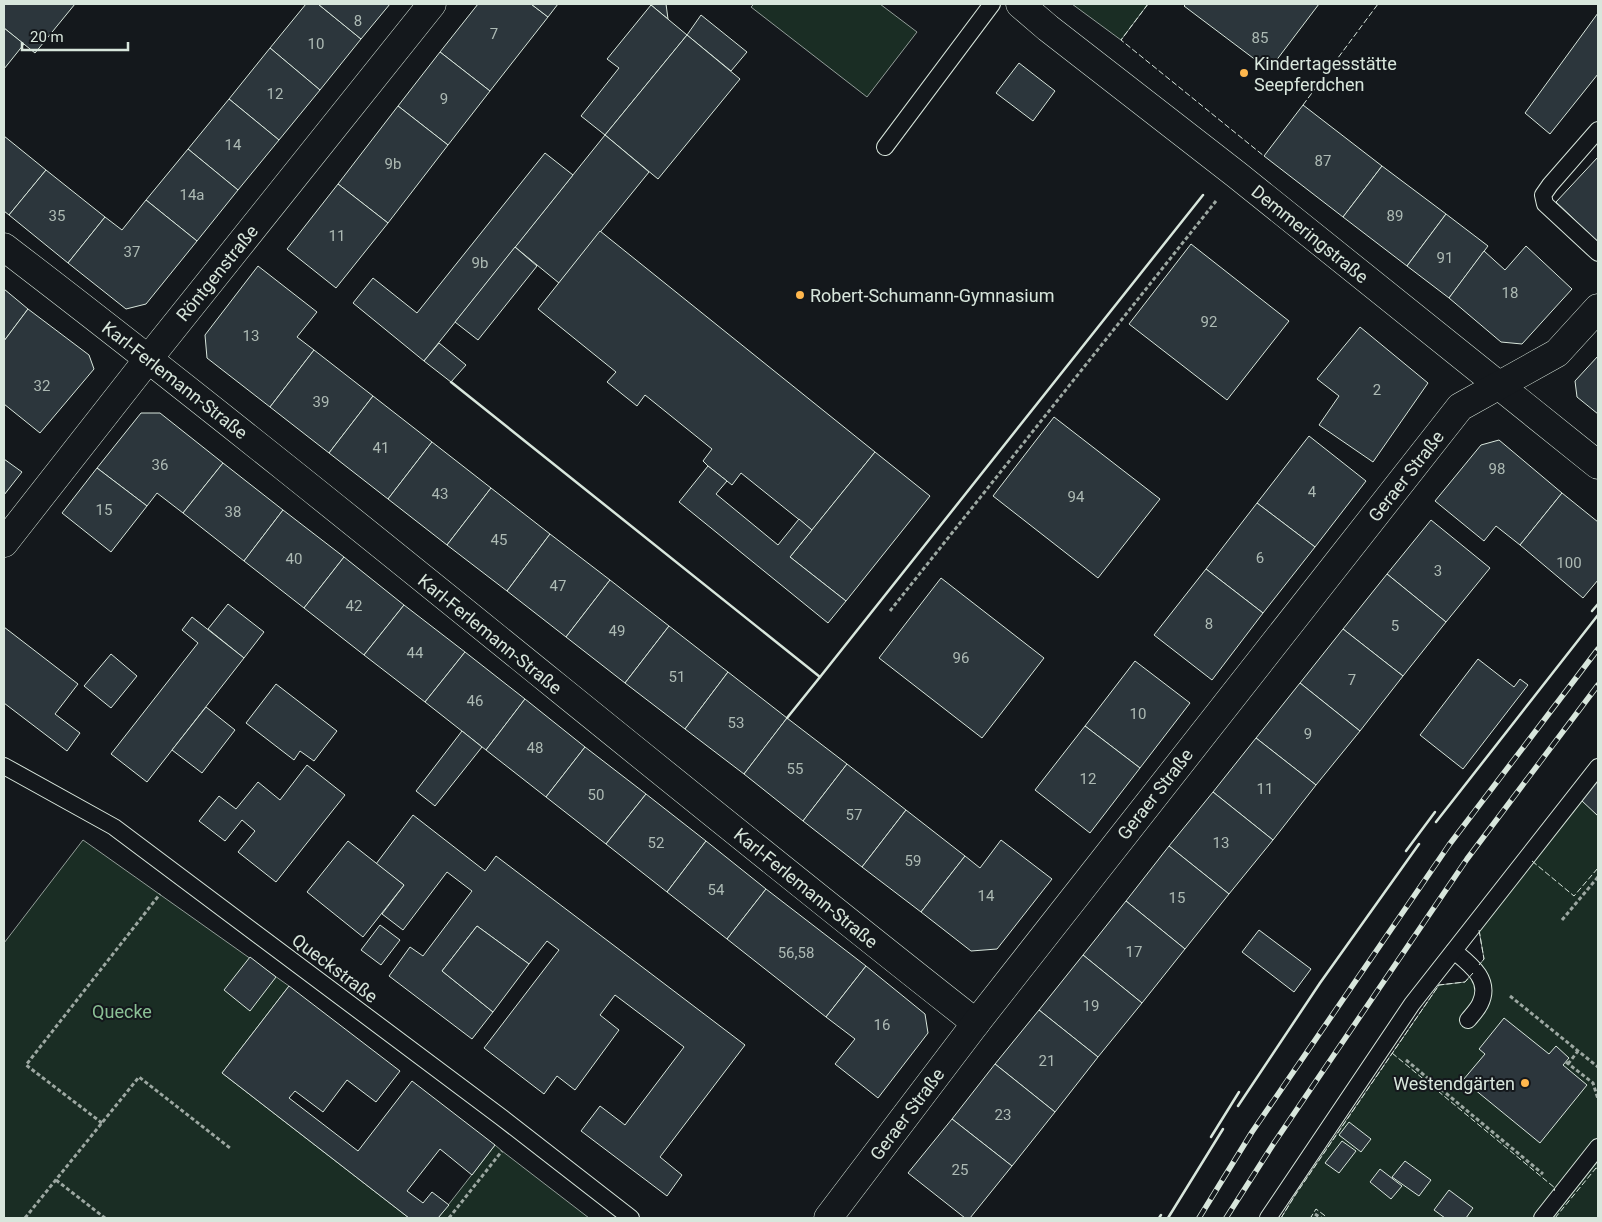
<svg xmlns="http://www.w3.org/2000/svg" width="1602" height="1222" font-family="Roboto,sans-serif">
  <rect width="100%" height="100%" fill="#14181c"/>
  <g fill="#1a2d24" stroke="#939e99">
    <polygon points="754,4 880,4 917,32 867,97 751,7"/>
    <polygon points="1072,4 1148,4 1121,40"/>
    <polygon points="1598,777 1598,1218 1281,1218 1296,1193 1439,985 1465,982 1484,959 1479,930"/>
    <polygon points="83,840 289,986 222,1073 409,1218 4,1218 4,943"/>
    <polygon points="495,1145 502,1151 589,1218 438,1218"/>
  </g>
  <g fill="#2c363c" stroke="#d8e6dc">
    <polygon points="4,4 75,4 35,53 4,28"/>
    <polygon points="306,4 318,4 361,39 320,90 270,48"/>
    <polygon points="318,4 390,4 361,39"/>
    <polygon points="478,4 531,4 548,17 490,91 440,52"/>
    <polygon points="531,4 558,4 548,17"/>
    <polygon points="649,4 666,4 668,19 651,5"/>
    <polygon points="1186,4 1319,4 1269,70 1184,6"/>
    <polygon points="651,5 687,35 605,135 581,116 619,68 607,59"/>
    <polygon points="1598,13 1598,74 1550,134 1525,113"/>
    <polygon points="701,15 747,52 731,71 687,35"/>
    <polygon points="4,28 24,44 4,69"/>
    <polygon points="687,35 740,79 658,179 605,135"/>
    <polygon points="270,48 320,90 279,140 229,99"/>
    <polygon points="440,52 490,91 448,145 398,106"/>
    <polygon points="1019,63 1055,91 1033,121 996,93"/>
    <polygon points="229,99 279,140 238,190 188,149"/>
    <polygon points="1303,105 1382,166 1343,217 1264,156"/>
    <polygon points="398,106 448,145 388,223 338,184"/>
    <polygon points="605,135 649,172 559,283 515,247"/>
    <polygon points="4,136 46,170 9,215 4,211"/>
    <polygon points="188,149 238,190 197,241 146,200"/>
    <polygon points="545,153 573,175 424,361 353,303 373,278 417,313"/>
    <polygon points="1598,157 1598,242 1556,202"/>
    <polygon points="1382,166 1446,214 1407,266 1343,217"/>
    <polygon points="46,170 105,217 68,263 9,215"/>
    <polygon points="338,184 388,223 336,288 287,249"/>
    <polygon points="146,200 197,241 146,304 126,309 68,263 105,217 122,230"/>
    <polygon points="1446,214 1488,246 1449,298 1407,266"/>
    <polygon points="600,231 875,452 812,530 741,473 732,485 708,466 703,461 712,449 645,395 637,406 607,382 616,372 538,309"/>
    <polygon points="1191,244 1289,321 1227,400 1129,324"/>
    <polygon points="1526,246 1572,289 1522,344 1501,342 1449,298 1484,251 1505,270"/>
    <polygon points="515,247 537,266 478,340 455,322"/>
    <polygon points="258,266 317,312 297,337 314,350 270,407 207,358 205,335"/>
    <polygon points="4,289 28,309 4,341"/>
    <polygon points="28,309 89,355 94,369 40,433 4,404 4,341"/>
    <polygon points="1360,327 1428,383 1373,462 1319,425 1339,396 1317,379"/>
    <polygon points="439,343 466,365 451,382 424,361"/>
    <polygon points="314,350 373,396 329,453 270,407"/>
    <polygon points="1598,356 1598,414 1577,397 1575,381"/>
    <polygon points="373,396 432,442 388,499 329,453"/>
    <polygon points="141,413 160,413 223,463 183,513 157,493 147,506 97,468"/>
    <polygon points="1054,417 1160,499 1098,578 993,496"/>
    <polygon points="1309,436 1366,481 1315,547 1257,503"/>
    <polygon points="1499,440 1562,493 1520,545 1496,526 1484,541 1435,501 1481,445"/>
    <polygon points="432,442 491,488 447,545 388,499"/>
    <polygon points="875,452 930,496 846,601 790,557"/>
    <polygon points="4,459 22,472 4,495"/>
    <polygon points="223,463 283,510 244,561 183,513"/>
    <polygon points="708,466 727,481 716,494 778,545 799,519 812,530 790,557 846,601 828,623 679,502"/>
    <polygon points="97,468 147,506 111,552 62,513"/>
    <polygon points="491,488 550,534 507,591 447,545"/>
    <polygon points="1562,493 1598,522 1598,580 1583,598 1520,545"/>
    <polygon points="1257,503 1315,547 1263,613 1206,569"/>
    <polygon points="283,510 344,557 304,608 244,561"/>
    <polygon points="1431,520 1490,568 1446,622 1387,574"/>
    <polygon points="550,534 610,580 566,637 507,591"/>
    <polygon points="344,557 404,605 364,655 304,608"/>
    <polygon points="1206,569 1263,613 1212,680 1154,635"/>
    <polygon points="1387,574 1446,622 1403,676 1343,629"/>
    <polygon points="941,578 1044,658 982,738 879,658"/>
    <polygon points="610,580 669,626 625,683 566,637"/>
    <polygon points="228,604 264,632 244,658 208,629"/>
    <polygon points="404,605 465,652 425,702 364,655"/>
    <polygon points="192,617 244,658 147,782 111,754 198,643 182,630"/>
    <polygon points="669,626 728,672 685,729 625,683"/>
    <polygon points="4,627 78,684 55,714 80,733 67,751 4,703"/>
    <polygon points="1343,629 1403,676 1360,731 1300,683"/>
    <polygon points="465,652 525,699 486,750 425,702"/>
    <polygon points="111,654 137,676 111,708 84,686"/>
    <polygon points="1478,659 1514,687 1520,679 1528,685 1463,769 1420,735"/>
    <polygon points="1135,661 1190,703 1140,768 1085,726"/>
    <polygon points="728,672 787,718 744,774 685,729"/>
    <polygon points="1300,683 1360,731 1316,785 1256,738"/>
    <polygon points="276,684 337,731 314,761 300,751 294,760 246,723"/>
    <polygon points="525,699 585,747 546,797 486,750"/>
    <polygon points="206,707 235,730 202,773 172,750"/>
    <polygon points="787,718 847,764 803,821 744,774"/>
    <polygon points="1085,726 1140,768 1090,833 1035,790"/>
    <polygon points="462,731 482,747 435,806 416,791"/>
    <polygon points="1256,738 1316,785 1273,840 1213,792"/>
    <polygon points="585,747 646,794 606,844 546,797"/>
    <polygon points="847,764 906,810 862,867 803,821"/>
    <polygon points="307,765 345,795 276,882 238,852 255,831 242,820 225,841 199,821 219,796 236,809 258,782 280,800"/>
    <polygon points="1598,777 1598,816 1581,800"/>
    <polygon points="1213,792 1273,840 1229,894 1169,846"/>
    <polygon points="646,794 706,841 667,892 606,844"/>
    <polygon points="906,810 965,856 921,912 862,867"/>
    <polygon points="413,815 485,871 496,856 745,1045 660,1157 682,1175 667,1196 581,1131 600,1106 625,1125 684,1047 615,995 600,1015 619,1030 575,1090 557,1076 544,1094 484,1048 559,950 547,941 529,964 477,926 442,971 493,1012 472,1039 389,976 410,947 423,956 472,891 447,872 403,930 382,914 404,885 376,864"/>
    <polygon points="1001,840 1052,879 997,949 971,951 921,912 965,856 980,868"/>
    <polygon points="348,841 404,885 363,937 307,892"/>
    <polygon points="706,841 766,889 727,939 667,892"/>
    <polygon points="1169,846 1229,894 1185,949 1126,901"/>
    <polygon points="766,889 866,966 826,1017 727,939"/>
    <polygon points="1126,901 1185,949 1142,1003 1083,955"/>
    <polygon points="380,925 400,940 381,965 361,950"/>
    <polygon points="477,926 529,964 493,1012 442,971"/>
    <polygon points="1259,930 1311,969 1294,992 1242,952"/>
    <polygon points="1083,955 1142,1003 1098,1057 1039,1010"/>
    <polygon points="250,957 276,977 250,1011 224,990"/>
    <polygon points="866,966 925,1014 928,1033 878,1098 835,1064 855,1039 826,1017"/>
    <polygon points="289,986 400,1071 376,1102 347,1080 323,1112 295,1091 289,1098 358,1151 412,1081 495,1145 472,1175 440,1149 407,1191 423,1203 432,1192 449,1205 438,1218 409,1218 222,1073"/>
    <polygon points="1039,1010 1098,1057 1055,1112 995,1064"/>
    <polygon points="1504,1018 1549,1054 1556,1046 1569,1058 1563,1065 1587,1085 1540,1143 1463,1080 1485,1054 1479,1049"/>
    <polygon points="995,1064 1055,1112 1012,1166 952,1119"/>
    <polygon points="952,1119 1012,1166 970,1218 965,1218 908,1173"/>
    <polygon points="1349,1122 1371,1139 1361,1152 1339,1135"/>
    <polygon points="1342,1141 1356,1151 1339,1173 1325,1163"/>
    <polygon points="1405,1161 1431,1180 1419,1196 1392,1177"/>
    <polygon points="1380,1169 1402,1186 1391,1199 1370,1182"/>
    <polygon points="1449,1190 1473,1208 1466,1218 1445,1218 1434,1210"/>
  </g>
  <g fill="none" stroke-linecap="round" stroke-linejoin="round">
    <defs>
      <g id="service">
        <polyline points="1598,130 1550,185 1543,195 1545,204 1598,253"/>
        <polyline points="885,147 992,4"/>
        <polyline points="4,766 114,827 501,1117 631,1218"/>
        <path d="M1454,951C1470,964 1492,980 1480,1004C1477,1010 1472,1015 1468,1020"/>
        <polyline points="1268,1218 1412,1004 1598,767"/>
        <polyline points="1542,1218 1598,1147"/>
      </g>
      <g id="minor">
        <polyline points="1020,4 1048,28 1237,175 1598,465"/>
        <path d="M4,247C333,499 650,767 976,1023"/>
        <polyline points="4,543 149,358 432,4"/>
        <polyline points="828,1218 976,1023 1460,407 1557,353 1598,308"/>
      </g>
    </defs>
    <use href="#service" stroke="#d8e6dc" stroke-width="18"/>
    <use href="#minor" stroke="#d8e6dc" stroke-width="29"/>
    <g stroke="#9da8a2" stroke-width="3" stroke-dasharray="4 2.5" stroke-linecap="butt">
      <polyline points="890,611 1216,201"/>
      <polyline points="1562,920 1598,877"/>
      <polyline points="1510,996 1598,1067"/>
      <polyline points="1406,1060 1543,1174"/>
      <polyline points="1566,1062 1593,1083 1598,1099"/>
      <polyline points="1568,1064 1578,1051"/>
      <polyline points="102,1123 26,1065 160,894"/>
      <polyline points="56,1180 105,1218"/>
      <polyline points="1315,1214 1321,1218"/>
      <polyline points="25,1218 139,1077 230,1148"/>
      <polyline points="449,1218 502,1151"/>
    </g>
    <use href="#service" stroke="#14181c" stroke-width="16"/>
    <use href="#minor" stroke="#14181c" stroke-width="28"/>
    <defs>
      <g id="rail">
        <polyline points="1199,1218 1252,1132 1449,845 1598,649"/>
        <polyline points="1226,1218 1274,1143 1467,859 1598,685"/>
      </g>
    </defs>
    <use href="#rail" stroke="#d8e6dc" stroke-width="5.5"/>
    <use href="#rail" stroke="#14181c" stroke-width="4" stroke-dasharray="11" stroke-linecap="butt"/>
    <g stroke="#d8e6dc" stroke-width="1" stroke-dasharray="6 2.5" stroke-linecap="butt">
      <polyline points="1148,4 1121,40 1264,156"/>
      <polyline points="1303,105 1378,4"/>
      <polyline points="1532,861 1574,896 1598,868"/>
      <polyline points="1479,930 1484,959 1479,965"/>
      <polyline points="1392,1053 1555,1188 1554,1191"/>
      <polyline points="1281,1218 1296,1194 1439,985 1465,982 1473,973"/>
      <polyline points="1313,1218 1311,1217 1316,1209 1328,1218"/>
      <polyline points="1555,1218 1596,1168 1598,1169"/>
    </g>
    <g stroke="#d8e6dc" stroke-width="2.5">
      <polyline points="451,382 820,677 1203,195"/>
      <polyline points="1592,611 1598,604"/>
      <polyline points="787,718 820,677"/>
      <polyline points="1436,822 1598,615"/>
      <polyline points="1406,851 1435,812"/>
      <polyline points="1238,1106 1320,983 1419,844"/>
      <polyline points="1211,1137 1239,1092"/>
      <polyline points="1159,1218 1161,1215"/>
      <polyline points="1168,1218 1223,1129"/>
    </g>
  </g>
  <g fill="#ffb74d" stroke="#14181c" stroke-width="2">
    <circle cx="1244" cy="73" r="5"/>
    <circle cx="800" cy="295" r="5"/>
    <circle cx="1525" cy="1083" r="5"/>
  </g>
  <g text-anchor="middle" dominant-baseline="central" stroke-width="4" stroke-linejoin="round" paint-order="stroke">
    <g font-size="15" fill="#adbab4">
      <text x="358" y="21">8</text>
      <text x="494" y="34">7</text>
      <text x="1260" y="38">85</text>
      <text x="316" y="44">10</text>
      <text x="275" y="94">12</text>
      <text x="444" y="99">9</text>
      <text x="233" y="145">14</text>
      <text x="1323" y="161">87</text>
      <text x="393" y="164">9b</text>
      <text x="192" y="195">14a</text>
      <text x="57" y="216">35</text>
      <text x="1395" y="216">89</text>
      <text x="337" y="236">11</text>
      <text x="132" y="252">37</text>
      <text x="1445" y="258">91</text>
      <text x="480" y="263">9b</text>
      <text x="1510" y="293">18</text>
      <text x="1209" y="322">92</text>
      <text x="251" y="336">13</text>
      <text x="42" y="386">32</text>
      <text x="1377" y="390">2</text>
      <text x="321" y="402">39</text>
      <text x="381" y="448">41</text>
      <text x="160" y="465">36</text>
      <text x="1497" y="469">98</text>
      <text x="1312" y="492">4</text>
      <text x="440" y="494">43</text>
      <text x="1076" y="497">94</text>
      <text x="104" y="510">15</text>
      <text x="233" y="512">38</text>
      <text x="499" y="540">45</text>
      <text x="1260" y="558">6</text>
      <text x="294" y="559">40</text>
      <text x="1569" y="563">100</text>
      <text x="1438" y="571">3</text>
      <text x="558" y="586">47</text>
      <text x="354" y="606">42</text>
      <text x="1209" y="624">8</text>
      <text x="1395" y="626">5</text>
      <text x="617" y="631">49</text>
      <text x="415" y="653">44</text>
      <text x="961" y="658">96</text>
      <text x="677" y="677">51</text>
      <text x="1352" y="680">7</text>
      <text x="475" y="701">46</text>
      <text x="1138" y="714">10</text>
      <text x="736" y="723">53</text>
      <text x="1308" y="734">9</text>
      <text x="535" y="748">48</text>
      <text x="795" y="769">55</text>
      <text x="1088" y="779">12</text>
      <text x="1265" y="789">11</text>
      <text x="596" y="795">50</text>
      <text x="854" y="815">57</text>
      <text x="656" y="843">52</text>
      <text x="1221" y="843">13</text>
      <text x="913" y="861">59</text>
      <text x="716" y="890">54</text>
      <text x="986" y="896">14</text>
      <text x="1177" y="898">15</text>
      <text x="1134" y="952">17</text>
      <text x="796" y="953">56,58</text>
      <text x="1091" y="1006">19</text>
      <text x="882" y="1025">16</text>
      <text x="1047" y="1061">21</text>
      <text x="1003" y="1115">23</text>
      <text x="960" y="1170">25</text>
    </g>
    <g font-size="18" fill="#d8e6dc" stroke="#14181c" text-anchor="start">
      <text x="1254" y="63">Kindertagesstätte<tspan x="1254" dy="21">Seepferdchen</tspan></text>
      <text x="810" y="295">Robert-Schumann-Gymnasium</text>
      <text x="1515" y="1083" text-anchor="end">Westendgärten</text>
    </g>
    <g font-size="18" fill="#d8e6dc" stroke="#14181c">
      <text transform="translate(1310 234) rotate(39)">Demmeringstraße</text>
      <text transform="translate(217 273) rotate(-51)">Röntgenstraße</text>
      <text transform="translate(175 380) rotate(38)">Karl-Ferlemann-Straße</text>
      <text transform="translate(1406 476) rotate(-52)">Geraer Straße</text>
      <text transform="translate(490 634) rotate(39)">Karl-Ferlemann-Straße</text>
      <text transform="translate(1155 794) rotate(-52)">Geraer Straße</text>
      <text transform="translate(806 888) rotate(39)">Karl-Ferlemann-Straße</text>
      <text transform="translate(335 968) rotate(37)">Queckstraße</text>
      <text transform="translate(907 1114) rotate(-53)">Geraer Straße</text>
    </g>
    <g font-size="18" fill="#8ac095" stroke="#14181c">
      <text x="122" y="1011">Quecke</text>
    </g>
  </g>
  <rect width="1602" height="1222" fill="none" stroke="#d8e6dc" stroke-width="10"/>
  <path d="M22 42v8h106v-8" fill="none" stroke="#d8e6dc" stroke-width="2.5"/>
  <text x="30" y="42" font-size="15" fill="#d8e6dc" stroke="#14181c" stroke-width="4" paint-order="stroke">20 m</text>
</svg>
